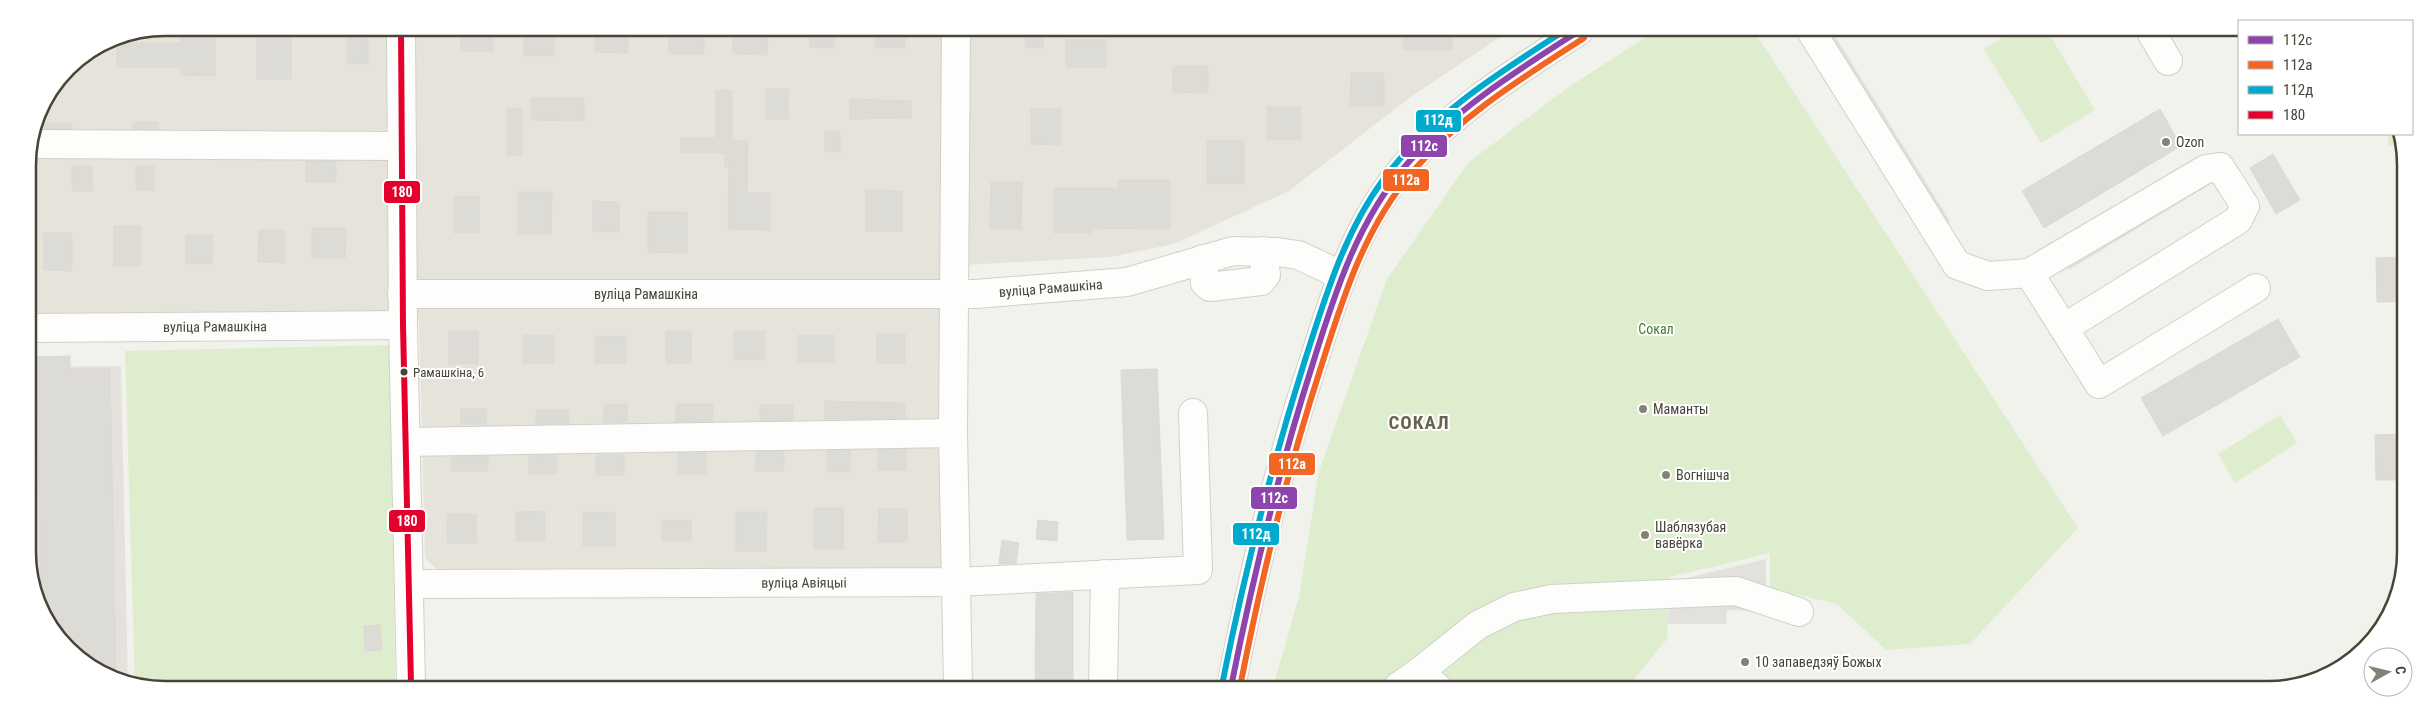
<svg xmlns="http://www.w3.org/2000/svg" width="2433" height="717" font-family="'Roboto Condensed',sans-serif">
  <rect width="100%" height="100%" fill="#f2f2ed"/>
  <polygon fill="#e6e4da" points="165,28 1510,30 1408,99 1289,191 1174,244 1111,257 946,266 950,562 939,570 448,579 425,558 419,321 29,323 28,156 42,105 68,68 113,38"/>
  <polygon fill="#e5e2dd" points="121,366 128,684 62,643 30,578 29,367"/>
  <g fill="#ddedcd">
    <polygon points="1655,31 1754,31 2078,528 1970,644 1886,650 1837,604 1770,588 1770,553 1670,577 1667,639 1627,688 1273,687 1299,597 1319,471 1387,279 1468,163 1569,87"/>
    <polygon points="2012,31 2048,32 2095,110 2041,143 1984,49"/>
    <polygon points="2388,134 2400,134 2403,146 2388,146"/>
    <polygon points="390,345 395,685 135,685 125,351"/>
    <polygon points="2280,415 2297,443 2235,483 2218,454"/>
  </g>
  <g fill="#e2e1dc">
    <polygon points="1811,31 1832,31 1950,221 1936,231"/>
    <polygon points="2201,172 2209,185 2069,270 2060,255"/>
    <polygon points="1766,559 1766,611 1727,610 1726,624 1668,624 1670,582"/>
  </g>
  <g fill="#dcdbd5" stroke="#dbd9d3">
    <rect x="347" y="28" width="21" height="36"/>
    <rect x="461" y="28" width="32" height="23"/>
    <rect x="524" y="28" width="30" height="28"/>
    <polygon points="595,28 628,28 628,53 595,52"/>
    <rect x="669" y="29" width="35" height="25"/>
    <polygon points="733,29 768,29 767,55 733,54"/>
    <polygon points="810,29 834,29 834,48 810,47"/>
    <rect x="875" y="29" width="30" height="19"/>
    <polygon points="1026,29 1043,29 1043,48 1025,48"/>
    <rect x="1403" y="30" width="49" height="20"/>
    <polygon points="180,34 215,34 215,76 181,75 181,67 117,67 117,43 181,43"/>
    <rect x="257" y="34" width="34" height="45"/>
    <rect x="1066" y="40" width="40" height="27"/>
    <polygon points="1173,66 1208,66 1208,93 1173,92"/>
    <polygon points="1351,73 1384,73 1384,106 1350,106"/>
    <rect x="766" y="89" width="22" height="30"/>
    <polygon points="716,90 732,90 732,141 748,141 747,193 770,193 770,230 728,229 729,167 725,167 725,153 681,153 681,138 716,138"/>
    <polygon points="531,98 584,98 584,121 531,120"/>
    <polygon points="850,99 911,101 911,118 850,119"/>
    <polygon points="1267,107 1301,107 1301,140 1267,139"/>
    <rect x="507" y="108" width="15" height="47"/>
    <polygon points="1031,109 1061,109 1061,145 1031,144"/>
    <polygon points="2160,109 2181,146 2044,228 2022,191"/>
    <rect x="133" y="122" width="25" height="7"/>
    <polygon points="38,123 72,123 72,129 38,128"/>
    <rect x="825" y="131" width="15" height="21"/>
    <rect x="1207" y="140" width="37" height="44"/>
    <polygon points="2273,154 2300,200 2276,214 2250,168"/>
    <rect x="306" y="161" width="30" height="21"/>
    <rect x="72" y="166" width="20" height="25"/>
    <rect x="136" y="166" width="18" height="24"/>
    <polygon points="1119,180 1170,180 1170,229 1091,228 1091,233 1054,233 1054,188 1119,188"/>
    <polygon points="991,182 1022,182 1021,229 990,229"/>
    <polygon points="866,190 902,191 902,231 866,231"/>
    <polygon points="518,192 552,192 551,234 518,234"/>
    <rect x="454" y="196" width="25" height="37"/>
    <polygon points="593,201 619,202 619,232 593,232"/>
    <polygon points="648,212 687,212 687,253 648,252"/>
    <polygon points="114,226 141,226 140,266 114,266"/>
    <polygon points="312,228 346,228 345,258 312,258"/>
    <polygon points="259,230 284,230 285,263 258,262"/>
    <polygon points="44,233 72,233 72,271 44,270"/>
    <polygon points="186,235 213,235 212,264 186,264"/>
    <polygon points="2402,257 2402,302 2377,302 2376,258"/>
    <polygon points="2278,319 2300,357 2163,436 2141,398"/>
    <rect x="449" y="331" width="29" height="33"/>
    <rect x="666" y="331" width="25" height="32"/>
    <rect x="734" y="331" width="31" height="29"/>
    <rect x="877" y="334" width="28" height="29"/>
    <rect x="523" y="335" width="31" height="28"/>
    <rect x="798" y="335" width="36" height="27"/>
    <rect x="595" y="336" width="31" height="27"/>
    <polygon points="70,356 70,369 110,369 116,676 62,643 41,601 37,380 29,380 29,357"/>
    <polygon points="1157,369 1164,539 1127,540 1121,370"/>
    <polygon points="825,401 905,403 905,418 825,419"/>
    <rect x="604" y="404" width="23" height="18"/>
    <polygon points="676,404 713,404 713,421 676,422"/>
    <polygon points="760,405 793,405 793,420 760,421"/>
    <polygon points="461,409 487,409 486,424 461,424"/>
    <rect x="536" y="410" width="33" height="14"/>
    <polygon points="2402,434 2401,480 2376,480 2375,435"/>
    <polygon points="906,449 906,470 878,470 878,450"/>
    <polygon points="850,450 850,472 827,472 827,451"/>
    <polygon points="784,451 784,471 756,471 756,452"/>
    <rect x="678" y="453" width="28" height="21"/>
    <polygon points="556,455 557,474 529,474 529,456"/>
    <rect x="596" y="455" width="28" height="20"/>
    <polygon points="488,456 488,471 452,471 452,457"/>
    <polygon points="814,508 843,508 844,549 814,549"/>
    <polygon points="879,509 907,509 907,542 878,542"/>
    <polygon points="545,511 545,541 516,541 516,512"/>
    <rect x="583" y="512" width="32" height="34"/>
    <polygon points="736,512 767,512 766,551 736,551"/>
    <rect x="447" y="514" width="29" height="29"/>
    <rect x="662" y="520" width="29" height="21"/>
    <polygon points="1038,520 1058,522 1057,541 1036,539"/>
    <polygon points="1002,540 1019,543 1016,563 999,564"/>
    <polygon points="1073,592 1073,687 1035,687 1036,594"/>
    <polygon points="380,625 382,650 365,651 364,626"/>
  </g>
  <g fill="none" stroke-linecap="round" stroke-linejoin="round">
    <defs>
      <g id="minor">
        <polyline points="401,28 403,325 411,685"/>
        <polyline points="956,29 953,433 958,687"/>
        <polyline points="1811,31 1957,265 1988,276 2029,273 2206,169 2220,167 2245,206 2238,220 2064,328"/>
        <polyline points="2151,32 2168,61"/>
        <polyline points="31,144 402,146"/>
        <polyline points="1203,259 1205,283 1210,287 1261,281 1266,275 1263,251"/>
        <polyline points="2029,273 2099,384 2256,288"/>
        <path id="s1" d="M402,294H975L1127,282L1233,251L1277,252L1298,255L1341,275"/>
        <path id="s2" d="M29,328L403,325"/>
        <polyline points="406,442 953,433"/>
        <path id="s3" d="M409,584L956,582L1198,570L1193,413"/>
        <polyline points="1419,672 1478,625 1514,607 1552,599 1736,591 1799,612"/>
        <polyline points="1103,687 1105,574"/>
        <path d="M1231,687C1252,578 1278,468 1313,363C1335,293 1357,220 1407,164C1455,109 1519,70 1579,31"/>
        <polyline points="1398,687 1419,672 1438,688"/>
      </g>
    </defs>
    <use href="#minor" stroke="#d0d0cb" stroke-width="30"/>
    <use href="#minor" stroke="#fdfdfc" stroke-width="28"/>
    <defs>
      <path id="bus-1" d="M1231,687C1253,577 1279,469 1313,363C1335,292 1358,220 1407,164C1455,109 1518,70 1579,31"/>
      <path id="bus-2" d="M1240,687C1261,579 1287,472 1321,367C1343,297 1365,226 1414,170C1461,115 1524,77 1584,38"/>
      <path id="bus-3" d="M1222,685C1244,575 1271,467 1305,360C1325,298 1344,233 1383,180C1430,116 1498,73 1564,31"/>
      <polyline id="bus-4" points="401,28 403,325 411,685"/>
    </defs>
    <use href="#bus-1" stroke="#fff" stroke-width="10"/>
    <use href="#bus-2" stroke="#fff" stroke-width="10"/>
    <use href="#bus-3" stroke="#fff" stroke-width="10"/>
    <use href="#bus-4" stroke="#fff" stroke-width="10"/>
    <use href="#bus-1" stroke="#8e44ad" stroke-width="6"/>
    <use href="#bus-2" stroke="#f26522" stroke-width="6"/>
    <use href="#bus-3" stroke="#00a9ce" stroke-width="6"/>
    <use href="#bus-4" stroke="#e4002b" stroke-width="6"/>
  </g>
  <g fill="#848177" stroke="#fff" stroke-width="2">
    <circle cx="2166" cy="142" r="5"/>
    <circle cx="1643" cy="409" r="5"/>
    <circle cx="1666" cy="475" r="5"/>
    <circle cx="1645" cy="535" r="5"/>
    <circle cx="1745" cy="662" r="5"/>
  </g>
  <circle fill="#494438" stroke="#fff" stroke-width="2" cx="404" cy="372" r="4.5"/>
  <g text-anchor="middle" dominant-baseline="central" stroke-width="4" stroke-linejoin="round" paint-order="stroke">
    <g font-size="13" fill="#494438" stroke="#fff" text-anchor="start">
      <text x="413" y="372">Рамашкіна, 6</text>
    </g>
    <g font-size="14" fill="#494438" stroke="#fff" text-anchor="start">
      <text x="2176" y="142">Ozon</text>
      <text x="1653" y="409">Маманты</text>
      <text x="1676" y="475">Вогнішча</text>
      <text x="1655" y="527">Шаблязубая<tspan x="1655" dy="16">вавёрка</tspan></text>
      <text x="1755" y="662">10 запаведзяў Божых</text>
    </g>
    <g font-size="14" fill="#494438" stroke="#fff">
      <text stroke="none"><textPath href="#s1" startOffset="649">вуліца Рамашкіна</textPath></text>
      <text stroke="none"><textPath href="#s1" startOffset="244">вуліца Рамашкіна</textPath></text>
      <text stroke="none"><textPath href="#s2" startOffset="186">вуліца Рамашкіна</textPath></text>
      <text stroke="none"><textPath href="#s3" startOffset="395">вуліца Авіяцыі</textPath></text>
    </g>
    <g font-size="14" fill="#427c2a" stroke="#fff">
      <text x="1656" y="329">Сокал</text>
    </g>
    <g font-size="19" font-weight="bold" letter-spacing="1" fill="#6c634f" stroke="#fff">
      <text x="1419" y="422">СОКАЛ</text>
    </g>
  </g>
  <path d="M0 0H2433V717H0ZM165 36H2268A129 129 0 0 1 2397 165V552A129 129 0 0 1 2268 681H165A129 129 0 0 1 36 552V165A129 129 0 0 1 165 36Z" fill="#fff" fill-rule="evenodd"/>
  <path fill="none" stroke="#494438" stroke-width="2.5" d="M165 36H2268A129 129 0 0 1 2397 165V552A129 129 0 0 1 2268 681H165A129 129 0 0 1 36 552V165A129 129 0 0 1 165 36Z"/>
  <g stroke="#fff" stroke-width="2">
    <rect x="1415" y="109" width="47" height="24" rx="5" fill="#00a9ce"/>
    <rect x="1400" y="134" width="48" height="24" rx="5" fill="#8e44ad"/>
    <rect x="1382" y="168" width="48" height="24" rx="5" fill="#f26522"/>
    <rect x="383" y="180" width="38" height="24" rx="5" fill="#e4002b"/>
    <rect x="1268" y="452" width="48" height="24" rx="5" fill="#f26522"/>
    <rect x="1250" y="486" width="48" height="24" rx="5" fill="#8e44ad"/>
    <rect x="388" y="509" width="38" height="24" rx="5" fill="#e4002b"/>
    <rect x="1232" y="522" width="48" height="24" rx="5" fill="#00a9ce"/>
  </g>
  <g font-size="14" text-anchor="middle" font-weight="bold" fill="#fff">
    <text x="1438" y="125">112д</text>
    <text x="1424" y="151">112с</text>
    <text x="1406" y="185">112а</text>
    <text x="402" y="197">180</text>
    <text x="1292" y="469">112а</text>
    <text x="1274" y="503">112с</text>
    <text x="407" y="526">180</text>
    <text x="1256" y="539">112д</text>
  </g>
  <rect x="2238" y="20" width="175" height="115" fill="#ffffff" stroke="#b6b4af"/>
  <rect x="2248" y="36" width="25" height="8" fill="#8e44ad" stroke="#b6b4af"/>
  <text x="2283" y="45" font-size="15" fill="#494438">112с</text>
  <rect x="2248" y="61" width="25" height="8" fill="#f26522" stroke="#b6b4af"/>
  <text x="2283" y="70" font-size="15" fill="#494438">112а</text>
  <rect x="2248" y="86" width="25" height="8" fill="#00a9ce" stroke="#b6b4af"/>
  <text x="2283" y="95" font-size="15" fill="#494438">112д</text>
  <rect x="2248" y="111" width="25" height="8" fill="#e4002b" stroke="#b6b4af"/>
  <text x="2283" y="120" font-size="15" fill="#494438">180</text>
  <g transform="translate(2388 672) rotate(82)"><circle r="24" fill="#ffffff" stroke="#b6b4af"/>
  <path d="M0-4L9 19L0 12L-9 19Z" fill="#848177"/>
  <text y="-8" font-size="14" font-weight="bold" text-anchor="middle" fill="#494438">С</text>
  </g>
</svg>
